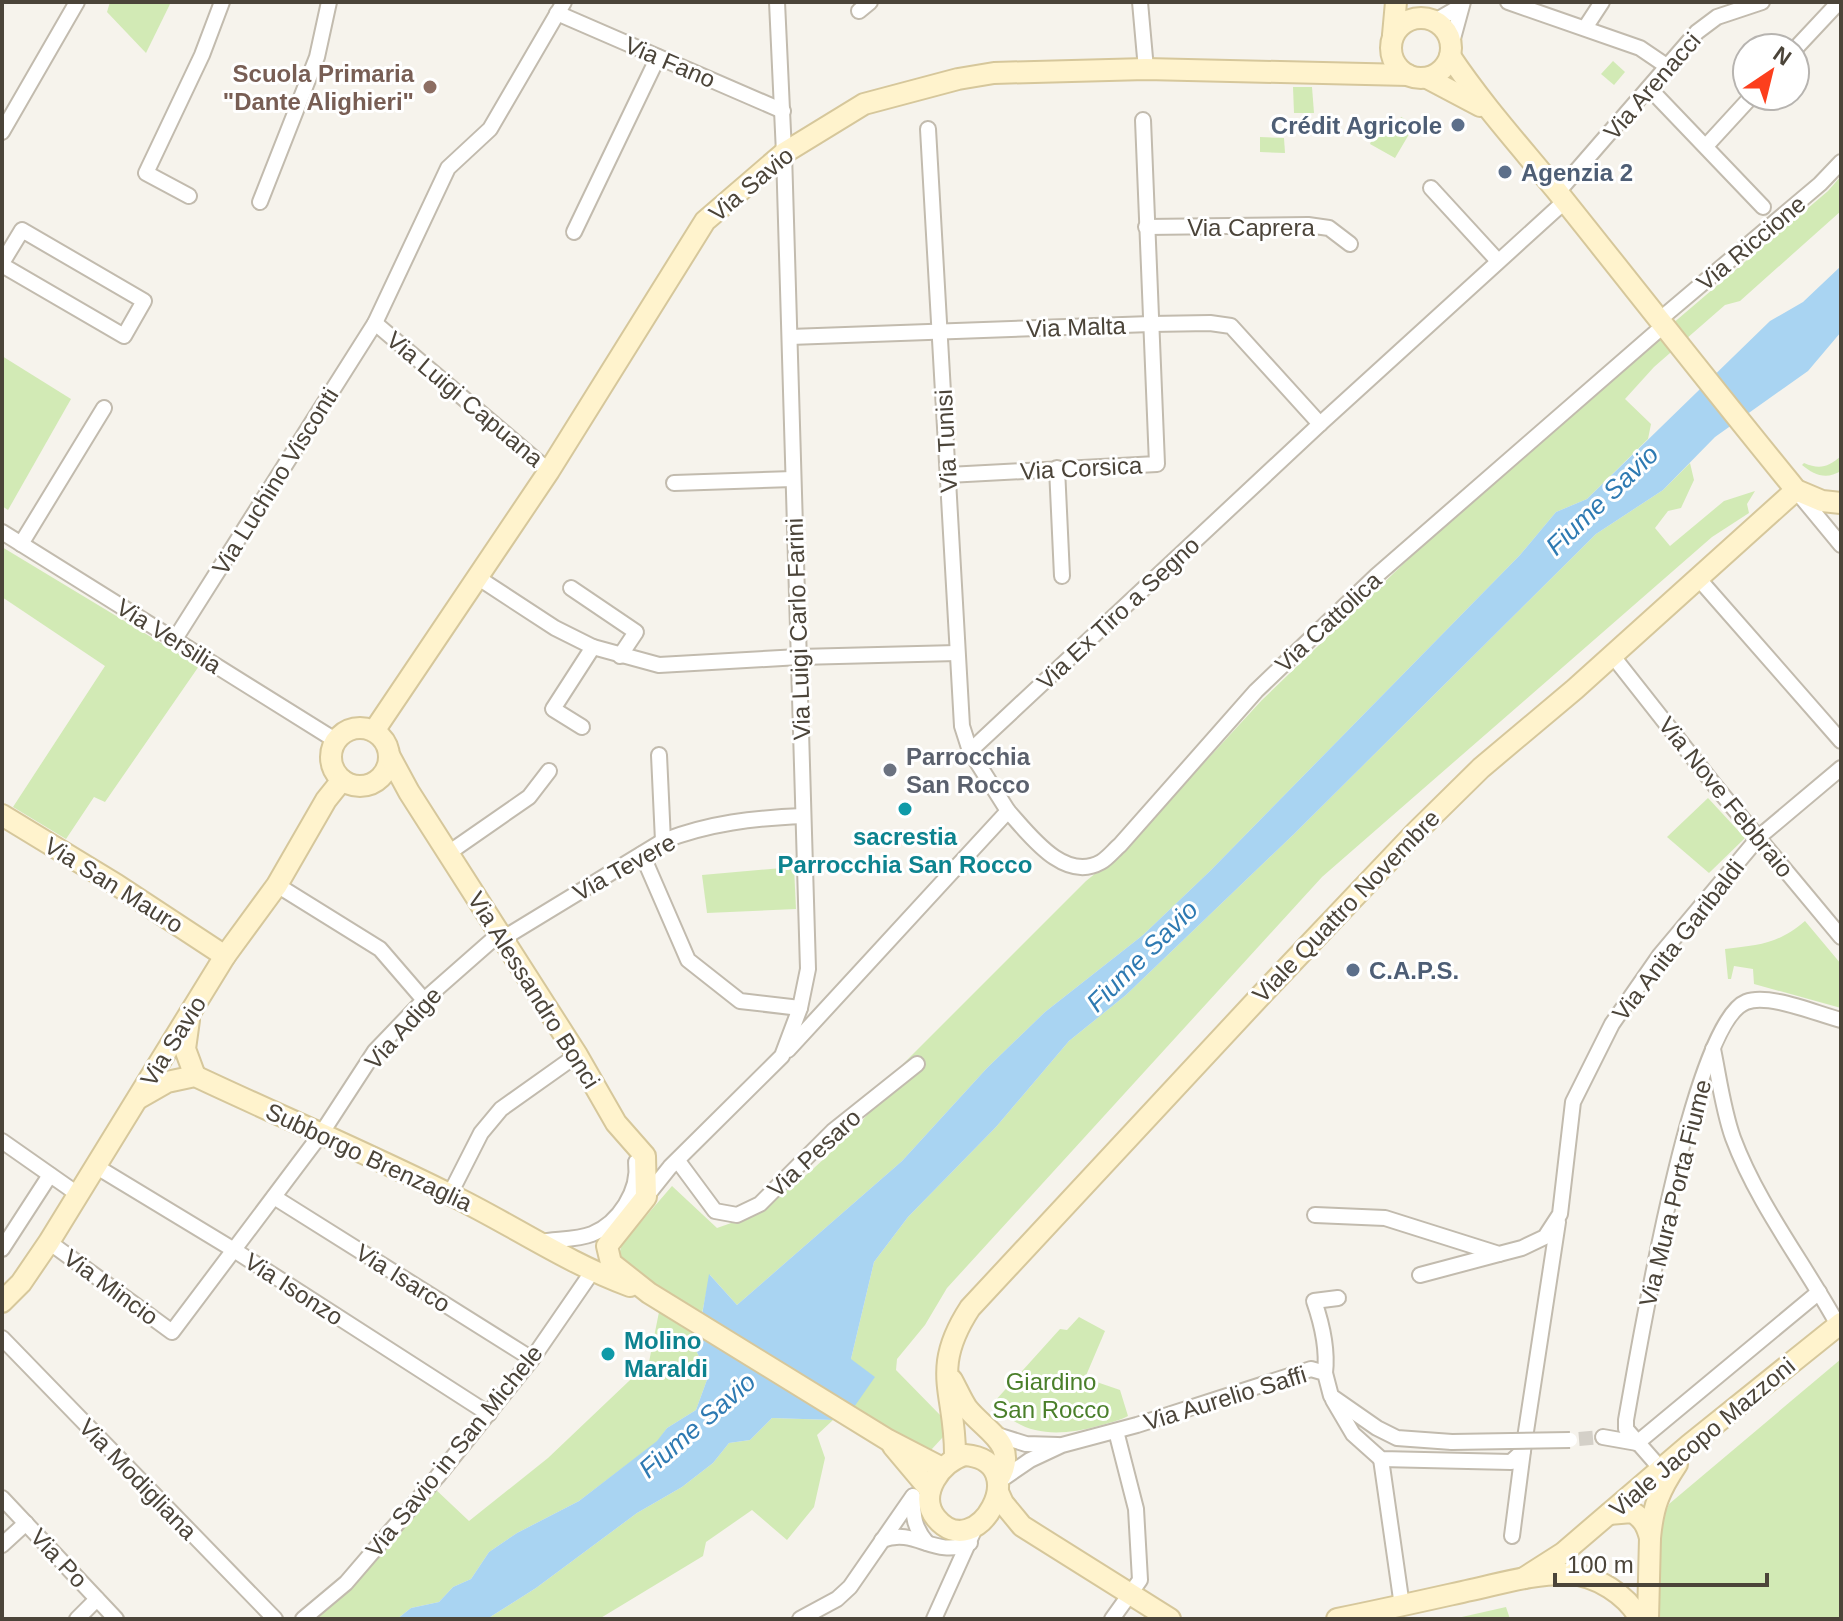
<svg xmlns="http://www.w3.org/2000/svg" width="1843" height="1621" font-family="Arial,sans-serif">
  <rect width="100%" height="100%" fill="#f6f3ec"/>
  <g fill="#d2eab5">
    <polygon points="110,2 171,2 146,53 107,12"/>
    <polygon points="1613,61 1625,72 1614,85 1601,74"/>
    <polygon points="1293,87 1312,87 1314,113 1294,113"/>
    <polygon points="1401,117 1415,124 1395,158 1370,144 1377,126 1395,132"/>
    <polygon points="1260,137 1284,138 1285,153 1260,152"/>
    <path d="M1841,176V211L1740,301L1725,305L1654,367L1625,399L1651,424L1648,439L1587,499L1556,512L1520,555L1210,871L1143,935L1045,1012L987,1068L902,1161L737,1305L710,1275L701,1318L669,1299L619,1255L622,1244L672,1186L717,1228C794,1204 854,1127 909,1071L903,1064L1086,881L1123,851L1262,700L1502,469L1828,191Z"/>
    <polygon points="2,356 71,399 8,510 2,506"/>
    <path d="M1841,456V471C1826,480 1814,475 1802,465L1804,463C1820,470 1828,467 1841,456Z"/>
    <polygon points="1690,463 1694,480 1681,508 1668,511 1655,528 1670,546 1724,501 1755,491 1747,504 1749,513 1712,537 1322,877 947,1288 925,1325 897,1359 896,1370 942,1417 943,1437 931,1450 852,1410 851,1359 874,1262 908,1217 996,1127 1069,1041 1126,995 1293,835 1596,534 1663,490"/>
    <polygon points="2,547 199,666 105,802 94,797 66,839 13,807 105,666 2,597"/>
    <polygon points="1708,798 1745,838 1709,873 1667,837"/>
    <polygon points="794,867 796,909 707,913 702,875"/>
    <path d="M1805,921L1841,964V1008L1754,984L1753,969L1734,966L1731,979H1728L1725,949C1760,945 1778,944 1805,921Z"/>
    <polygon points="659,1312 698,1337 696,1350 708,1377 696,1410 667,1428 658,1441 579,1501 517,1533 489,1552 471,1579 453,1587 439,1602 411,1608 397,1619 313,1619 433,1487 469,1521 548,1458 649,1362"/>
    <path d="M1079,1317L1105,1331L1085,1378L1120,1390L1128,1416C1119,1421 1108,1423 1098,1426C1058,1437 1020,1437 994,1402L1060,1329L1067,1330Z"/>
    <polygon points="1841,1359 1841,1619 1656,1619 1662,1520 1669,1504"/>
    <polygon points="772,1418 833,1420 817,1435 825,1458 814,1507 787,1540 752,1510 706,1542 703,1556 599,1619 487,1619 536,1588 637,1513 682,1487 713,1463 729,1443 750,1440"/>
    <polygon points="1506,1607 1510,1619 1453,1619"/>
  </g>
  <polygon fill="#a9d4f2" points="1841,266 1841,332 1808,371 1715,437 1663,490 1596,534 1293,835 1126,995 1069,1041 996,1127 908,1217 874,1262 851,1359 875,1377 852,1410 833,1420 772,1418 750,1440 729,1443 713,1463 682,1487 637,1513 536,1588 487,1619 397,1619 411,1608 439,1602 453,1587 471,1579 489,1552 517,1533 579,1501 657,1441 667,1428 696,1410 708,1377 696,1350 709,1274 737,1305 902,1161 987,1068 1045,1012 1143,935 1210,871 1520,555 1556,512 1587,499 1770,321 1803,302"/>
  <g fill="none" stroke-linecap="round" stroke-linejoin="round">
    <polyline stroke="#d4d0c8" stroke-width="14" stroke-dasharray="14 7" stroke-linecap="butt" points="1579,1439 1603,1437"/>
    <defs>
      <g id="street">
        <polyline points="1140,2 1146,69"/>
        <polyline points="1508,2 1640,48 1668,67"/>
        <polyline points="859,11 870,2"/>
        <polyline points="557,13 783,111"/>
        <polyline points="1435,21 1461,6"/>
        <polyline points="1585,28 1602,2"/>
        <polyline points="1451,46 1463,2"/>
        <polyline points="1795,49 1839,2"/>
        <polyline points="1650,89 1763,207"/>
        <polyline points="928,129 962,726 970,751"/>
        <polyline points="2,132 77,2"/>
        <polyline points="1707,145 1752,96"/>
        <polyline points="1431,188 1498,261"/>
        <polyline points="1558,192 1697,32 1717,17 1762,2"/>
        <polyline points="189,196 146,173 202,55 222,2"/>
        <polyline points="260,202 317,57 329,2"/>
        <polyline points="1146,227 1308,225 1329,228 1350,244"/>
        <polyline points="574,232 658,57"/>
        <polyline points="2,263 22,230 144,301 124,336 2,265"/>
        <polyline points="1658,321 1820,184 1841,162"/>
        <polyline points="375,323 549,471"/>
        <polyline points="790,337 1151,324 1210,323 1231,326 1320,424"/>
        <polyline points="1057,468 1062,576"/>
        <polyline points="948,475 1157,464 1143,120"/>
        <polyline points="674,483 793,479"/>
        <polyline points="1798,493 1841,545"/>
        <polyline points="2,532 335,740"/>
        <polyline points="21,544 104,408"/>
        <polyline points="477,577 555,628 593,647 659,665 799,657 957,653"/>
        <polyline points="1698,578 1841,741"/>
        <polyline points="571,588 636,632 620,656"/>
        <polyline points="175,639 375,323 448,168 490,129 564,2"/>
        <polyline points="1612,655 1716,787 1841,937"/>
        <polyline points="582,727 553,709 593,647"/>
        <polyline points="659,755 663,841"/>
        <path d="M1008,811C1029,834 1064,883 1101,862C1108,858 1114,850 1120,845L1256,691L1376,576L1662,327"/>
        <polyline points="447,854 529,797 549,771"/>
        <polyline points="642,854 688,960 740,1001 800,1008"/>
        <polyline points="277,885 380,949 424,1000"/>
        <path d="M502,939L663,841C709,823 754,818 803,816"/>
        <path d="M1713,1049C1719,1078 1723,1110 1733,1138C1758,1205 1804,1263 1838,1325"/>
        <polyline points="788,1050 1008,811 970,751 1320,424 1564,202"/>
        <polyline points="2,1141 79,1195"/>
        <polyline points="678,1161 715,1211 737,1215 760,1204 833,1131 917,1064"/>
        <polyline points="97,1167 234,1250 489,1414"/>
        <polyline points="450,1194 481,1133 501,1109 577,1055"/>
        <polyline points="274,1197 532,1359"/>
        <polyline points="646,1197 670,1167 782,1056 800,1008 808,969 784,153 777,2"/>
        <polyline points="1315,1215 1385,1218 1499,1254 1522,1248 1545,1237 1560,1214 1573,1102 1612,1024 1660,955 1759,837 1841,768"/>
        <polyline points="49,1242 172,1332 321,1134 375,1051 424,1000 499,934"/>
        <path d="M540,1242C556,1239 577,1240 592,1234C619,1223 640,1190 636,1162"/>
        <polyline points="2,1249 50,1175"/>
        <polyline points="1420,1275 1499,1254"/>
        <polyline points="2,1338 275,1619"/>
        <path d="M1325,1373C1328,1348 1322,1324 1314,1301L1338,1298"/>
        <polyline points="1333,1400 1353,1434 1381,1459 1511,1462 1523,1451 1558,1222"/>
        <polyline points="994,1434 1026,1444 1058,1445"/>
        <polyline points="1603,1437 1637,1443"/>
        <polyline points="1637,1443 1819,1292"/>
        <polyline points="1381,1459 1402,1606"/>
        <path d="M1661,1469L1626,1429V1420C1638,1354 1692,1023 1746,1002C1769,993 1817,1014 1841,1020"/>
        <polyline points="998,1482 1030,1460 1062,1445 1137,1425 1311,1369 1325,1373 1331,1396 1377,1428 1397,1438 1452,1442"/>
        <path d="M913,1497C913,1516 914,1528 927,1543"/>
        <polyline points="2,1498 116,1619"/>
        <polyline points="1512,1536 1523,1451"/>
        <path d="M882,1540C917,1527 933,1559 970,1543"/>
        <polyline points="2,1545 26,1523"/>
        <polyline points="77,1619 97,1599"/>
        <polyline points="303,1619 346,1583 437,1477 532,1359 592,1272"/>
        <polyline points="800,1619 837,1599 850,1587 913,1496"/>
        <polyline points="934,1619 975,1528"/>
        <polyline points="1112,1619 1140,1580 1136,1509 1116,1431"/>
      </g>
      <g id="secondary">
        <circle cx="1421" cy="48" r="30"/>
        <polyline points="1393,35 1396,2"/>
        <path d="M1450,56C1482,104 1520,146 1556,190C1636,290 1715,391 1796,490L1822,501L1841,503"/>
        <polyline points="1427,78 1480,106"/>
        <circle cx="360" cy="757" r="29"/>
        <polyline points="374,731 549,471 705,221 784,153 864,104 958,79 994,73 1146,69 1408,75"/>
        <polyline points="389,755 409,792 577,1055 616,1123 645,1156 646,1197 607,1246 611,1263 649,1293 888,1440 942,1468"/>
        <polyline points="2,815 117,885 225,956"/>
        <polyline points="189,1020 185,1049 195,1076"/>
        <path d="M139,1098L167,1082L195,1076C280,1116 367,1153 451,1195C511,1224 567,1263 630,1286"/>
        <polyline points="2,1302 21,1283 49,1242 225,956 277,885 326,800 342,780"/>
        <path d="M952,1380C957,1389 961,1399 967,1408C986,1432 1020,1444 998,1480"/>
        <polyline points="893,1446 930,1490"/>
        <path d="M965,1455C1036,1461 976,1567 936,1518C917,1495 941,1461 965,1455Z"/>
        <path d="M955,1457C956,1392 929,1371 970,1308L1266,990L1416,832L1481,768L1575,689L1796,490"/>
        <polyline points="998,1492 1003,1503 1022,1526 1170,1619"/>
        <path d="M1609,1514L1632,1512C1643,1518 1647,1526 1650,1538L1648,1619"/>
        <path d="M1650,1538C1653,1506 1659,1491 1677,1464"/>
        <polyline points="1524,1578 1563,1553 1689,1445 1841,1323"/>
        <path d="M1337,1619C1382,1610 1426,1600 1471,1590C1503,1583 1536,1573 1569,1574C1596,1575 1627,1595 1640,1619"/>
      </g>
    </defs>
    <use href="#street" stroke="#c2bbae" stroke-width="18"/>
    <use href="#secondary" stroke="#d6c79b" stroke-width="24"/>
    <use href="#street" stroke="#fff" stroke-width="14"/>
    <use href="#secondary" stroke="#fff3cd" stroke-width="20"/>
    <defs>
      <polyline id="street-bridge" points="1452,1442 1570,1440"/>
    </defs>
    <use href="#street-bridge" stroke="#c2bbae" stroke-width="18" stroke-linecap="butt"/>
    <use href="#street-bridge" stroke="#fff" stroke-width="14"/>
  </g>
  <circle fill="#8d6e63" stroke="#fff" stroke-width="3" cx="430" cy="87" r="8"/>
  <g fill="#5c6f8a" stroke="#fff" stroke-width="3">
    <circle cx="1458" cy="125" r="8"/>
    <circle cx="1505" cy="172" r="8"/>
    <circle cx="1353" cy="970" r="8"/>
  </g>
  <circle fill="#6b7280" stroke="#fff" stroke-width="3" cx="890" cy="770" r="8"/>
  <g fill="#0f9aa8" stroke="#fff" stroke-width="3">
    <circle cx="905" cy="809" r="8"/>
    <circle cx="608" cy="1354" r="8"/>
  </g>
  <g text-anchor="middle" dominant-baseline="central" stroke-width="6" stroke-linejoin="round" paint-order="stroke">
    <g font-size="24" fill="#4b4439" stroke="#fff">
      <text transform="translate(670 62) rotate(23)">Via Fano</text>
      <text transform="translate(1652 86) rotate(-49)">Via Arenacci</text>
      <text transform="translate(751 184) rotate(-40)">Via Savio</text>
      <text x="1251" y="227">Via Caprera</text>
      <text transform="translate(1751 243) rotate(-40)">Via Riccione</text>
      <text transform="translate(1076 327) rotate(-2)">Via Malta</text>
      <text transform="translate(465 399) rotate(40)">Via Luigi Capuana</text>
      <text transform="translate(946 441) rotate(-93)">Via Tunisi</text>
      <text transform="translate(1081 468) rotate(-3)">Via Corsica</text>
      <text transform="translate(275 481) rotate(-58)">Via Luchino Visconti</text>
      <text transform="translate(1118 613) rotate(-43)">Via Ex Tiro a Segno</text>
      <text transform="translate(1328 622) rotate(-43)">Via Cattolica</text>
      <text transform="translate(798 629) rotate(-92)">Via Luigi Carlo Farini</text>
      <text transform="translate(169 636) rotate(32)">Via Versilia</text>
      <text transform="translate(1726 797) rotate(51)">Via Nove Febbraio</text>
      <text transform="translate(624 867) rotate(-29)">Via Tevere</text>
      <text transform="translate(114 885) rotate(32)">Via San Mauro</text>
      <text transform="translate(1346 906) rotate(-46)">Viale Quattro Novembre</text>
      <text transform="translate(1678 940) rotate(-52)">Via Anita Garibaldi</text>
      <text transform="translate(534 990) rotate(58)">Via Alessandro Bonci</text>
      <text transform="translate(403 1028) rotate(-48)">Via Adige</text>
      <text transform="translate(173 1041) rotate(-58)">Via Savio</text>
      <text transform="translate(814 1153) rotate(-43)">Via Pesaro</text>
      <text transform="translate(369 1157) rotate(25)">Subborgo Brenzaglia</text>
      <text transform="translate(1675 1193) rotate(-76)">Via Mura Porta Fiume</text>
      <text transform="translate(403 1278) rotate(32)">Via Isarco</text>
      <text transform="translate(111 1287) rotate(36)">Via Mincio</text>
      <text transform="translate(294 1289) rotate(33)">Via Isonzo</text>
      <text transform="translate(1225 1398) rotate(-17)">Via Aurelio Saffi</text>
      <text transform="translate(1702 1437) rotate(-40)">Viale Jacopo Mazzoni</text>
      <text transform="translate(454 1451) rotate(-51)">Via Savio in San Michele</text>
      <text transform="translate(138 1479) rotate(46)">Via Modigliana</text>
      <text transform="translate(59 1558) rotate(47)">Via Po</text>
    </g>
    <g font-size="24" font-weight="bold" fill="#785e54" stroke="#fff" text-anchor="end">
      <text x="414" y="73">Scuola Primaria<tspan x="414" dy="28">"Dante Alighieri"</tspan></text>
    </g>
    <g font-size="24" font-weight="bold" fill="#4e5e75" stroke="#fff" text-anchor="start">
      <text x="1442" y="125" text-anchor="end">Crédit Agricole</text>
      <text x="1521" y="172">Agenzia 2</text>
      <text x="1369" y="970">C.A.P.S.</text>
    </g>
    <g font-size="24" font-weight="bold" fill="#5b616d" stroke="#fff" text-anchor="start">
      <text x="906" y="756">Parrocchia<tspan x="906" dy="28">San Rocco</tspan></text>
    </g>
    <g font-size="24" font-weight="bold" fill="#0d838f" stroke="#fff">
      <text x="905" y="836">sacrestia<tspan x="905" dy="28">Parrocchia San Rocco</tspan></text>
      <text x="624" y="1340" text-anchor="start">Molino<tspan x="624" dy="28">Maraldi</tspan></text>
    </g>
    <g font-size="24" fill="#4a7f2a" stroke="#fff">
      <text x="1051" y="1381">Giardino<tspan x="1051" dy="28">San Rocco</tspan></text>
    </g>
    <g font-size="26" font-style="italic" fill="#2e7ab2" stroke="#fff">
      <text transform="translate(1602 500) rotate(-44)">Fiume Savio</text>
      <text transform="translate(1142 956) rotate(-45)">Fiume Savio</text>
      <text transform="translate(697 1425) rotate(-41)">Fiume Savio</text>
    </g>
  </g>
  <rect width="1843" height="1621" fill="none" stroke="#4b4439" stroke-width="8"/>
  <g transform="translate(1771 72) rotate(35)"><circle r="38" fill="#ffffff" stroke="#b7b4b0" stroke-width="2"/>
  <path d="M0-6L14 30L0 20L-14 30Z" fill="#fc3f1d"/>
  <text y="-12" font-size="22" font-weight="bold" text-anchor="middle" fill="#4b4439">N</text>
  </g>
  <path d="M1555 1573v12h212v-12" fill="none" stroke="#4b4439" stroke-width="4"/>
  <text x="1567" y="1573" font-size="24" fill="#4b4439" stroke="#ffffff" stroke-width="6" paint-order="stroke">100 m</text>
</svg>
